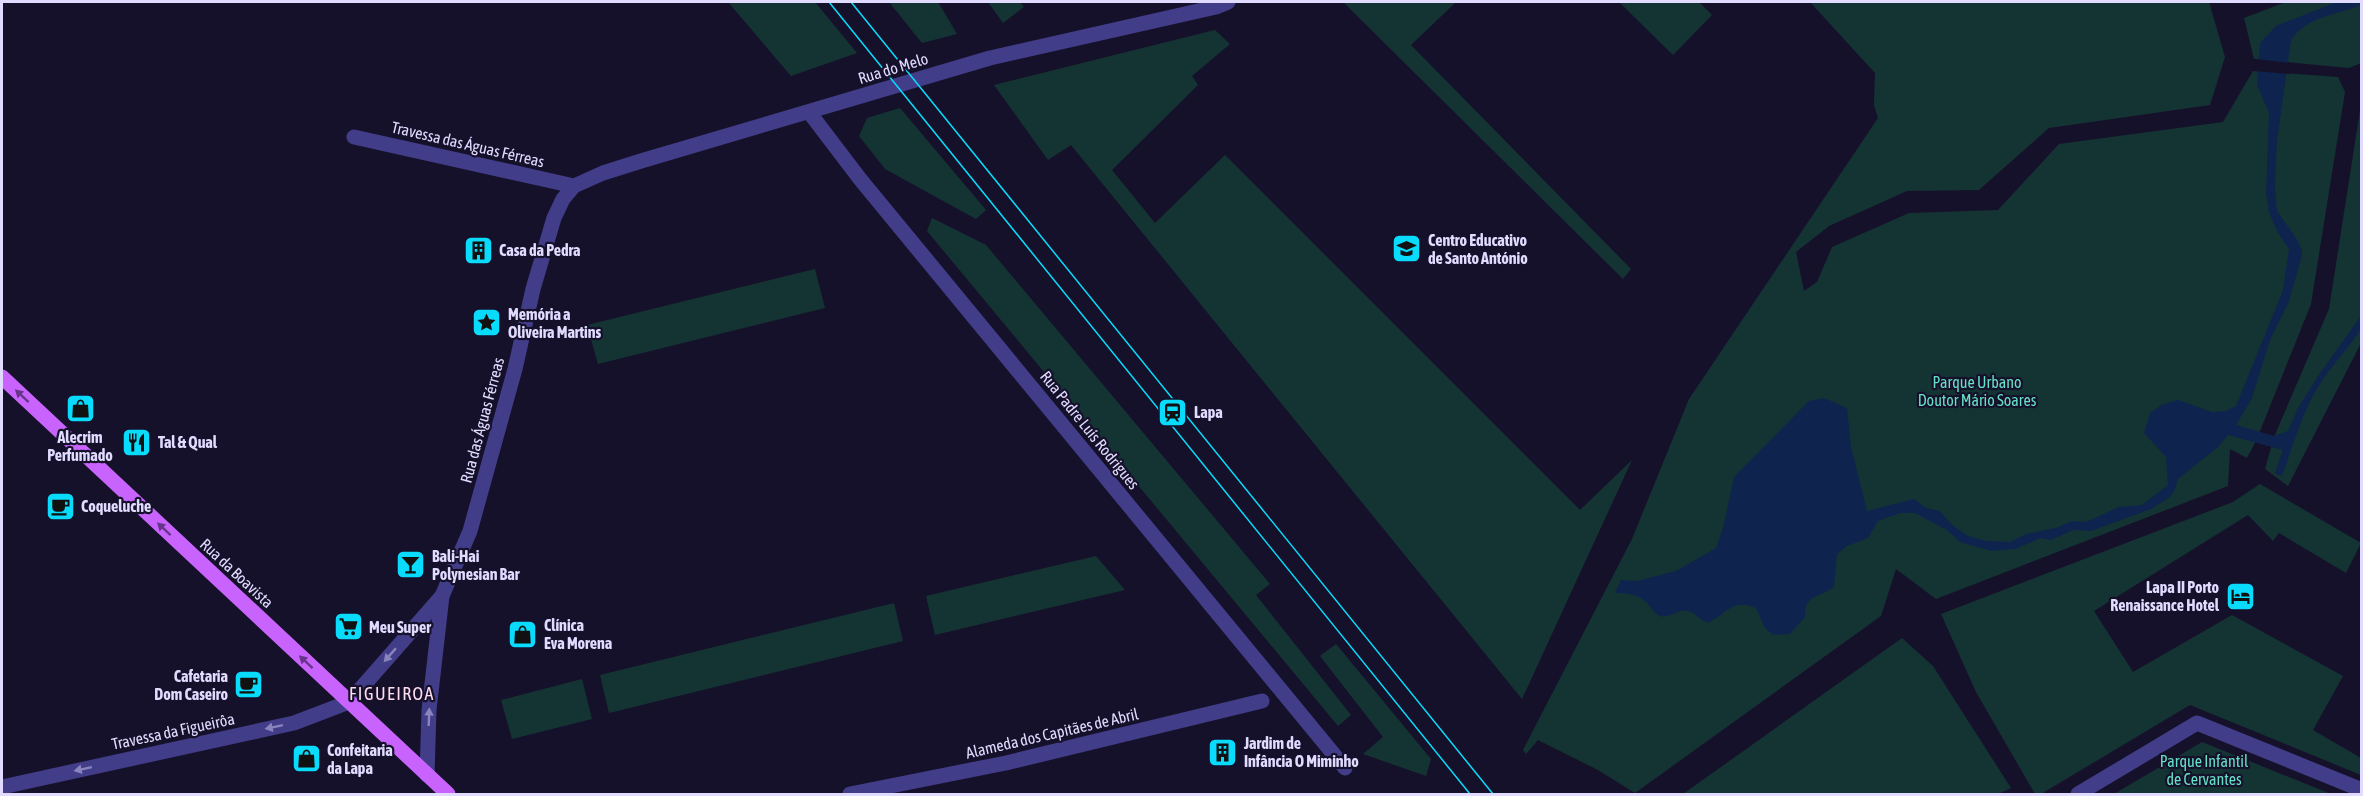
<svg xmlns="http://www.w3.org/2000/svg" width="2363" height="796" font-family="'Asap Condensed',sans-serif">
  <rect width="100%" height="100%" fill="#16112a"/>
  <g fill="#143434">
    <polygon points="728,2 815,2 857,53 791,76"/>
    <polygon points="889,2 938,2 957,34 922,43"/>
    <polygon points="988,2 1003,2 1005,3 1020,2 1024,7 1003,23"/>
    <polygon points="1343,2 1456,2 1411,45 1631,269 1623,279"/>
    <polygon points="1619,2 1699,2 1712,15 1673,55"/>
    <polygon points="1810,2 2209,2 2225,57 2210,105 2049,128 1979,190 1907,191 1829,226 1796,252 1804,291 1817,282 1832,247 1909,213 1998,210 2059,144 2223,122 2253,71 2338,77 2345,92 2311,304 2256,441 2247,458 2230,449 2228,486 1936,599 1896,569 1881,616 1635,793 1598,770 1538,740 1526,754 1523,750 1632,539 1689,399 1878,118 1874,105 1875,73"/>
    <polygon points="2286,2 2361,2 2361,63 2349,68 2254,59 2244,18"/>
    <polygon points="1215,30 1230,44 1192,76 1198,85 1112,170 1155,223 1225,155 1580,510 1632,460 1522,699 1071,145 1048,160 994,85"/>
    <polygon points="2361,104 2361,343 2288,486 2265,469 2274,437 2329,309"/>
    <polygon points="900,108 986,210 976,219 885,169 859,136 867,118"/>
    <polygon points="932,218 986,245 1270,584 1256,595 1351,715 1338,726 927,231"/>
    <polygon points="815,269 825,308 598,364 587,325"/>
    <polygon points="2260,484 2361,543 2346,573 2279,533 2273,541 2248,515 2094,611 2133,672 2232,615 2343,676 2313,730 2361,758 2361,775 2190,705 2041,794 2035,794 1976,692 1941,614 2233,502"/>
    <polygon points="1096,556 1125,590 935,635 926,596"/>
    <polygon points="894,603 903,641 609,713 600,675"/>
    <polygon points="1902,638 1933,666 2011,788 1998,794 1683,794"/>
    <polygon points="1336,644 1431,759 1426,776 1363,754 1383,737 1320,656"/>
    <polygon points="582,679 592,719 512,739 501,700"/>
    <polygon points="2202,742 2331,794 2114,794"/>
  </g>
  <path fill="#0e234d" d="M2337,2H2361V5C2337,15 2307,16 2291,40L2277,141L2275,187L2277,211L2298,241L2302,251L2301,259L2288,304L2270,340L2252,398L2236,425L2274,436L2288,431L2298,408L2318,376L2361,316L2362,327C2349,348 2331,366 2318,387C2301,415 2293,446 2282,476L2275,473L2283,450L2228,435L2218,447L2178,479L2175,489L2170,497L2151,509L2091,531L2073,530L2051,540L2041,538L2015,549L1992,551L1960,542L1947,530L1915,513H1900L1878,521L1868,538L1847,546L1837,554L1834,587C1817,599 1805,593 1805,617L1790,634L1773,635L1765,628L1756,608C1733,598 1727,613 1708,623C1700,621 1697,613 1688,611C1678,608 1670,619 1660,616C1654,614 1651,607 1647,603C1638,594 1627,593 1615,593L1621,580L1637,581L1676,571L1716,548L1723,528L1734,477L1809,401L1824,398L1847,408L1851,447L1867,511L1914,499L1926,508L1940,511L1952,525L1968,536L1986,541L2010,542L2026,534L2056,528L2072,521L2086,522L2119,507L2142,505L2168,485L2166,457L2144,433L2150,413L2163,404L2178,400L2212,412L2226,411L2236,406L2283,290L2289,249L2278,233L2269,212L2266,193L2269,113L2257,85L2260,43L2276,26Z"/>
  <polygon fill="#16112a" points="2256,59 2290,63 2289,74 2255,71"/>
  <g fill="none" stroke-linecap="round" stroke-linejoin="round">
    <g stroke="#423d89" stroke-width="15">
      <polyline points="809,112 860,179 1345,768"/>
      <polyline points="354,137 574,186"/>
      <polyline points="427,775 429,710 442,596 470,531 515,369 533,289 554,218 563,199 574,186 603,173 641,161 990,58 1216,7 1228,2"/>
      <polyline points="2,787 294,723 349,702 442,596"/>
      <polyline points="850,794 1006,763 1262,701"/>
      <polyline points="2078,794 2197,723 2362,790"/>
    </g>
    <polyline stroke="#c963fd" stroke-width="15" points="2,377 448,794"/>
    <g stroke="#09dbfc" stroke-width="1.5">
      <polyline points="829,2 1470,794"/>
      <polyline points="851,2 1493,794"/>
    </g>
  </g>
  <defs><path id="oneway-solid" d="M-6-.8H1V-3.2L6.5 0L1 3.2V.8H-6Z" transform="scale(1.5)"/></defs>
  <g fill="#673689">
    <use href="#oneway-solid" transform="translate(22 396) rotate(-137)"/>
    <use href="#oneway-solid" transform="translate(164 529) rotate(-137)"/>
    <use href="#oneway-solid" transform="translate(306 662) rotate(-137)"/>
  </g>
  <g fill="#8984be">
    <use href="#oneway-solid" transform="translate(390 655) rotate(131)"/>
    <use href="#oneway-solid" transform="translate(429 717) rotate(-88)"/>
    <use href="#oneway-solid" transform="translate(274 727) rotate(168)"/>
    <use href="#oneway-solid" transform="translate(83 769) rotate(168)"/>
  </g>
  <defs>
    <symbol id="school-square" viewBox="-11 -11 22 22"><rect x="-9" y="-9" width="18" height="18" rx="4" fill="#09dbfc" stroke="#16112a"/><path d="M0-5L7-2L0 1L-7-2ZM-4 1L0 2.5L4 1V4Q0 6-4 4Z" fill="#111"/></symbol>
    <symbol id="building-square" viewBox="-11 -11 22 22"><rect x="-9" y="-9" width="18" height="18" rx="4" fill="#09dbfc" stroke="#16112a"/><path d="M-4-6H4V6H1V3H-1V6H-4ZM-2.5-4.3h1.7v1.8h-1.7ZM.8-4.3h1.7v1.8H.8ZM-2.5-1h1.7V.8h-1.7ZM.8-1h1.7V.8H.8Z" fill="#111"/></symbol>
    <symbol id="sight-square" viewBox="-11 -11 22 22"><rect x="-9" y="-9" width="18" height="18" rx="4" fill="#09dbfc" stroke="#16112a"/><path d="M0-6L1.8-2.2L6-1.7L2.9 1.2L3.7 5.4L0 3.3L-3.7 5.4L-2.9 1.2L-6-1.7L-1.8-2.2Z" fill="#111"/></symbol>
    <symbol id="shop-square" viewBox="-11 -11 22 22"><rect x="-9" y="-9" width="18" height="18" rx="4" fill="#09dbfc" stroke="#16112a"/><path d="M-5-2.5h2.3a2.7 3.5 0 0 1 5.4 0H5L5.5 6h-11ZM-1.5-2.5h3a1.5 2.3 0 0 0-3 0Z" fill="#111"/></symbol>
    <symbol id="station-square" viewBox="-11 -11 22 22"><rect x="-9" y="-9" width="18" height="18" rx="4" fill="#09dbfc" stroke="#16112a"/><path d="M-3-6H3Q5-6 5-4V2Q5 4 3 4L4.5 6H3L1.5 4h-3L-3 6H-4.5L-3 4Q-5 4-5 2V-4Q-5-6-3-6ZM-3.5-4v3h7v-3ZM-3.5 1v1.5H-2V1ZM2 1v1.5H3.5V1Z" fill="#111"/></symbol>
    <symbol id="restaurant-square" viewBox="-11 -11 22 22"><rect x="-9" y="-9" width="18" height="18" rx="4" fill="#09dbfc" stroke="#16112a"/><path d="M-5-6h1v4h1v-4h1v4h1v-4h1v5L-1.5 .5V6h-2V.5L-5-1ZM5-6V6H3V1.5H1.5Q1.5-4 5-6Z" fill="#111"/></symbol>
    <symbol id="cafe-square" viewBox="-11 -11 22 22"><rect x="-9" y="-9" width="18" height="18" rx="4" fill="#09dbfc" stroke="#16112a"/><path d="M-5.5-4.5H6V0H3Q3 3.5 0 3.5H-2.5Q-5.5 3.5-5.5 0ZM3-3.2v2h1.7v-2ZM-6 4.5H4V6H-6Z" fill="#111"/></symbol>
    <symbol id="bar-square" viewBox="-11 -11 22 22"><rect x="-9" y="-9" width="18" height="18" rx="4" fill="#09dbfc" stroke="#16112a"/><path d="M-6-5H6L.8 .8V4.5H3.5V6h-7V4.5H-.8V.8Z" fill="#111"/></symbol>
    <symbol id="hotel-square" viewBox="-11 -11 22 22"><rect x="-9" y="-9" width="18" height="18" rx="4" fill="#09dbfc" stroke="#16112a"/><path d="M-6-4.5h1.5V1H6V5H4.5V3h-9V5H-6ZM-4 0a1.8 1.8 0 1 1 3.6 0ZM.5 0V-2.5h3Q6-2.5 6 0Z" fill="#111"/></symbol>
    <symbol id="supermarket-square" viewBox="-11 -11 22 22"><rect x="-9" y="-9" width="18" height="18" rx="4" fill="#09dbfc" stroke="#16112a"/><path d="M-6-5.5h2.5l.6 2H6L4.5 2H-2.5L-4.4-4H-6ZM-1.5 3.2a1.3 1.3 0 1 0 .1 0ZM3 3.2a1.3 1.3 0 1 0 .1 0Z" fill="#111"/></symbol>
  </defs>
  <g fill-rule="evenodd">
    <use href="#school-square" x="1390" y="232" width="33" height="33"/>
    <use href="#building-square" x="462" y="234" width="33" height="33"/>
    <use href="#sight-square" x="470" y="306" width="33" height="33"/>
    <use href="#shop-square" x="64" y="392" width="33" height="33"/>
    <use href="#station-square" x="1156" y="396" width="33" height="33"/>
    <use href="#restaurant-square" x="120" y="426" width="33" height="33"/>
    <use href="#cafe-square" x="44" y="490" width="33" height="33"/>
    <use href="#bar-square" x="394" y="548" width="33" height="33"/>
    <use href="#hotel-square" x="2224" y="580" width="33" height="33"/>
    <use href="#supermarket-square" x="332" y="610" width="33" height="33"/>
    <use href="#shop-square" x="506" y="618" width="33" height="33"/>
    <use href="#cafe-square" x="232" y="668" width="33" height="33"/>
    <use href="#building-square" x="1206" y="736" width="33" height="33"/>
    <use href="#shop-square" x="290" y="742" width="33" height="33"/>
  </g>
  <g text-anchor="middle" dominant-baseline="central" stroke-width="4.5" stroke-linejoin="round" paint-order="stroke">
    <g font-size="16" fill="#e0dbff" stroke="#16112a">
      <text transform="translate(893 68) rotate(-17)">Rua do Melo</text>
      <text transform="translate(468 144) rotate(13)">Travessa das Águas Férreas</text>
      <text transform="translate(482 420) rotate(-75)">Rua das Águas Férreas</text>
      <text transform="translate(1090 430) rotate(51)">Rua Padre Luís Rodrigues</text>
      <text transform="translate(237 573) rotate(43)">Rua da Boavista</text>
      <text transform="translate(173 731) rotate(-12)">Travessa da Figueirôa</text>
      <text transform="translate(1052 733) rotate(-13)">Alameda dos Capitães de Abril</text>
    </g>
    <g font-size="16" font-weight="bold" fill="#e0dbff" stroke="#16112a" text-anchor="start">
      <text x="1428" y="240">Centro Educativo<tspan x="1428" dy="18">de Santo António</tspan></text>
      <text x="499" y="250">Casa da Pedra</text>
      <text x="508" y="314">Memória a<tspan x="508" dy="18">Oliveira Martins</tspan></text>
      <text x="1194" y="412">Lapa</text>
      <text x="80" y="437" text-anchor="middle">Alecrim<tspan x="80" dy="18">Perfumado</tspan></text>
      <text x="158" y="442">Tal &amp; Qual</text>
      <text x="81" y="506">Coqueluche</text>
      <text x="432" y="556">Bali-Hai<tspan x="432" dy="18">Polynesian Bar</tspan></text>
      <text x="2219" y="587" text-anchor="end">Lapa II Porto<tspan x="2219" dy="18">Renaissance Hotel</tspan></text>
      <text x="544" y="625">Clínica<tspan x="544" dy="18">Eva Morena</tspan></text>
      <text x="369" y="627">Meu Super</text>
      <text x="228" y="676" text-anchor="end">Cafetaria<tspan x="228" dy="18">Dom Caseiro</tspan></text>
      <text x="1244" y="743">Jardim de<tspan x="1244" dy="18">Infância O Miminho</tspan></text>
      <text x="327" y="750">Confeitaria<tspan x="327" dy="18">da Lapa</tspan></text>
    </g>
    <g font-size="16" fill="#66e0c6" stroke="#16112a">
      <text x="1977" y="382">Parque Urbano<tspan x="1977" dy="18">Doutor Mário Soares</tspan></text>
      <text x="2204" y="761">Parque Infantil<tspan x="2204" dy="18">de Cervantes</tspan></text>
    </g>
    <g font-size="18" letter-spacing="1.5" fill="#ffddf1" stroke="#16112a">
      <text x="392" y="693">FIGUEIROA</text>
    </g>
  </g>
  <rect width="2363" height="796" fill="none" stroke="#e0dbff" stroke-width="6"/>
</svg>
